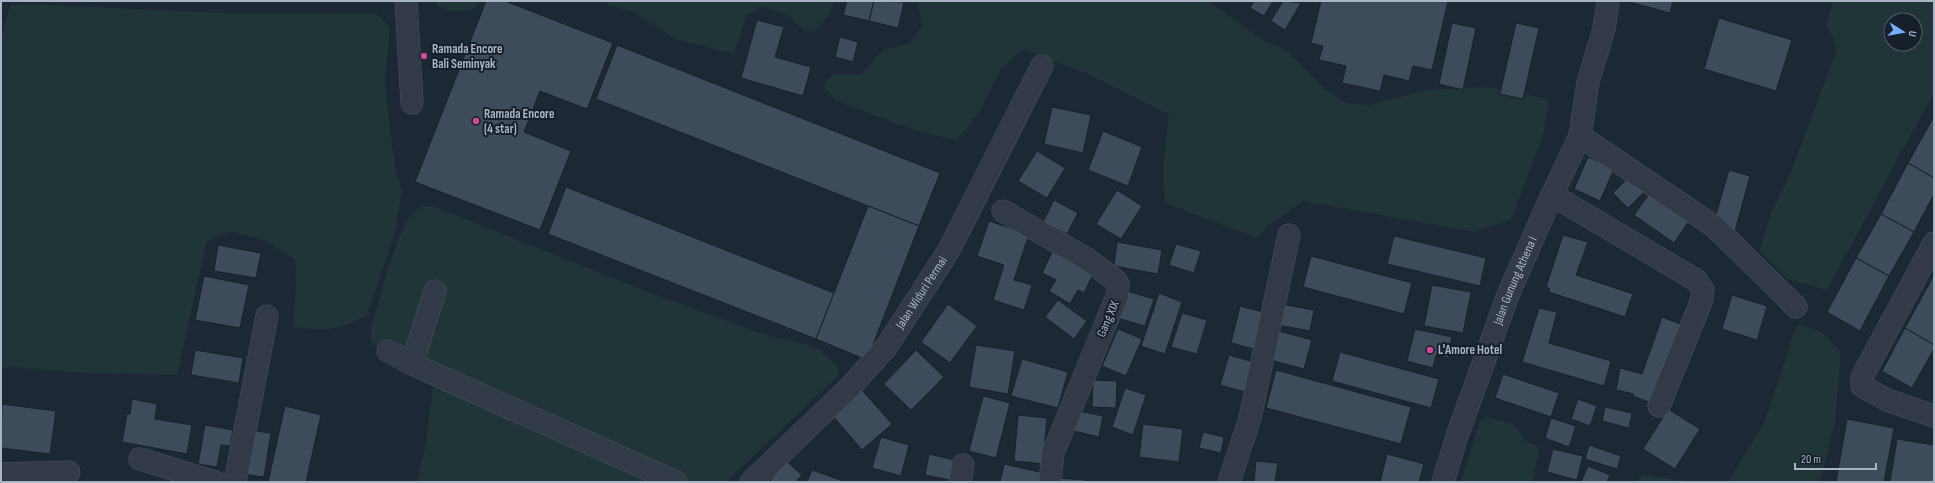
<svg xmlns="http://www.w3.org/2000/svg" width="1935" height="483" font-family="'Sofia Sans Condensed',sans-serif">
  <rect width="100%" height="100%" fill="#1d2835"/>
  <g fill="#1f3537" fill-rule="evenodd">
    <path d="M436,1H480L472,10C459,12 450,12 437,6Z"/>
    <polygon points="607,1 834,1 830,14 814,32 804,30 789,16 762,6 746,16 734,54 675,39 633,12 608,5"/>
    <polygon points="918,1 1208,1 1263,40 1288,51 1324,88 1345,103 1370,105 1425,90 1487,87 1549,99 1544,133 1511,219 1475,232 1303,201 1268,226 1257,238 1165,203 1163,170 1169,115 1085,73 1023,49 1000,70 978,114 957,140 917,131 836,101 823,85 833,74 861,74 883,50 910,43 922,25"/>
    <path d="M1833,1H1934V92L1827,290L1788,279L1760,251L1770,215L1789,177L1836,51L1833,38L1826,27ZM1891,20H1915V44H1891Z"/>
    <path d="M22,4L247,14L366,13L378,14L390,28L385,80L387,105L395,166L402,191L395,234L367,315C337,331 326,331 293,327L296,287L295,261L267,241L230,231L207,241L177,375L84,373L12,367L1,369V38L10,6Z"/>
    <path d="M423,206L435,207L635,287L768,336L808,345L820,350L838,367V376L731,477L728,482H417L425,449L433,387L415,370L380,350L371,342V328C378,305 397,227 413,213C416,210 420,208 423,206Z"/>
    <path d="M1798,325C1823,329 1826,335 1841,353L1835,422L1820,482H1728L1764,423L1789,349L1792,336Z"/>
    <polygon points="1487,417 1513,424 1526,441 1539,447 1533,482 1461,482 1478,426 1481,420"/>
    <polygon points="1644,475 1693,482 1632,482"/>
  </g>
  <g fill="#3e4b5b" stroke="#18212c">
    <polygon points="486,1 505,1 613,43 587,109 540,91 524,132 571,151 540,230 415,182"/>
    <polygon points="847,1 874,1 869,21 843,15"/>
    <polygon points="874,1 904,2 898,28 869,21"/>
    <polygon points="1254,1 1273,1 1264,16 1250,8"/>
    <polygon points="1283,1 1301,3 1285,30 1271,21"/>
    <polygon points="1321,1 1448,1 1432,70 1413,66 1409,81 1384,75 1380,91 1342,83 1346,66 1319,60 1323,46 1311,43"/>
    <polygon points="1626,1 1673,1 1670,13"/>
    <polygon points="1719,18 1792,40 1776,91 1704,69"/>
    <polygon points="757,20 784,27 775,57 811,67 803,96 741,78"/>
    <polygon points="1452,23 1476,28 1463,90 1439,84"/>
    <polygon points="1516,23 1539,28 1523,99 1500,94"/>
    <polygon points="840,37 858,42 853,62 835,57"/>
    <polygon points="617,45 940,173 919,226 596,99"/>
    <polygon points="1052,107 1091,115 1083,153 1044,144"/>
    <polygon points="1933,118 1934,119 1934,178 1908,163"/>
    <polygon points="1103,131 1142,147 1128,186 1088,170"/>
    <polygon points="1037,151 1065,168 1047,198 1018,181"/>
    <polygon points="1588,157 1614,169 1600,201 1574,189"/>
    <polygon points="1908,163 1934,178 1934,194 1914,232 1881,214"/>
    <polygon points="1729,170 1750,176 1735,231 1713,225"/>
    <polygon points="1632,174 1647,189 1628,208 1613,193"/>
    <polygon points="566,187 834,293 816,339 548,234"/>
    <polygon points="1117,190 1142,206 1121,239 1096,224"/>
    <polygon points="1652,190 1691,218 1674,243 1634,215"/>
    <polygon points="1054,200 1078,213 1067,234 1043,222"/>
    <polygon points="868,206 919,226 867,360 816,339"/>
    <polygon points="1881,214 1914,232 1889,276 1856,258"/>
    <polygon points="989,221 1029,234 1014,280 1032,285 1024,310 993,300 1004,265 977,256"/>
    <polygon points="1563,235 1588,242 1576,275 1633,294 1625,317 1549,292 1550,289 1546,287"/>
    <polygon points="1394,236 1486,258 1480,286 1387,264"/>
    <polygon points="1117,242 1162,250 1158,274 1114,266"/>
    <polygon points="1176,244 1201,251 1194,273 1169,265"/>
    <polygon points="218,245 261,253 256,278 214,271"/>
    <polygon points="1052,252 1094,272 1084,293 1078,290 1070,304 1049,291 1056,280 1042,273"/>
    <polygon points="1311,256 1412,283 1404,314 1303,287"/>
    <polygon points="1856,258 1889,276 1860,331 1827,312"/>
    <polygon points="1934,275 1934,345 1905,328"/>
    <polygon points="204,276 249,285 240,328 195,320"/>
    <polygon points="1432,285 1471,292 1463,333 1424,326"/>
    <polygon points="1123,290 1154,299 1145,326 1114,317"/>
    <polygon points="1159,293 1182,302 1165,354 1141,346"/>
    <polygon points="1732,295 1767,306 1757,340 1722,329"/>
    <polygon points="1058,300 1087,321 1074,339 1045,317"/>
    <polygon points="1276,303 1314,310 1310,331 1272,324"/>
    <polygon points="948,304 977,326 950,363 921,342"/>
    <polygon points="1240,306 1267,313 1258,350 1231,343"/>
    <polygon points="1539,308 1557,312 1549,343 1611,361 1604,386 1522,362"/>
    <polygon points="1182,313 1207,320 1197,354 1171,347"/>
    <polygon points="1662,317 1683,325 1654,404 1633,396 1634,394 1616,390 1620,368 1642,374"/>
    <polygon points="1905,328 1934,345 1934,349 1912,388 1882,371"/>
    <polygon points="1118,329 1142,339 1126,376 1102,366"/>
    <polygon points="1271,329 1312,340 1304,369 1263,358"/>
    <polygon points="1415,329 1452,337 1448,358 1436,355 1433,368 1407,361"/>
    <polygon points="976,345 1015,351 1008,394 969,387"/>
    <polygon points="195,350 243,358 239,383 191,375"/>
    <polygon points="916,350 944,377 911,410 884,384"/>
    <polygon points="1340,352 1439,379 1431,408 1332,381"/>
    <polygon points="1229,355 1257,363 1248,393 1220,385"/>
    <polygon points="1022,359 1068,372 1058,408 1011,396"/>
    <polygon points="1276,370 1411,407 1401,444 1266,408"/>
    <polygon points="1503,374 1559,393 1551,417 1495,398"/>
    <polygon points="1093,380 1117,381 1116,408 1092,407"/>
    <polygon points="1125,388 1146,395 1133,435 1112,427"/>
    <polygon points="861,389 892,424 862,450 832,415"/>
    <polygon points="983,396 1010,403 996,458 969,451"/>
    <polygon points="132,399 157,404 155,419 192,425 187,454 122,442 127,414 130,414"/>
    <polygon points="1578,399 1597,406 1590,426 1571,419"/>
    <polygon points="2,404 56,411 50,454 1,448"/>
    <polygon points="285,406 321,415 306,482 268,482"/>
    <polygon points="1605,407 1632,413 1629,428 1602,421"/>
    <polygon points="1668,409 1700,429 1675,469 1643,449"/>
    <polygon points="1074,410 1103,416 1099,437 1070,430"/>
    <polygon points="1018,415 1047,418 1043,464 1014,461"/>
    <polygon points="1551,418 1576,426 1569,447 1545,438"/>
    <polygon points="1847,419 1894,428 1884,482 1836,482"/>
    <polygon points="1143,424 1183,429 1179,462 1139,457"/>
    <polygon points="205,425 233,430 230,446 221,445 217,467 198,464"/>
    <polygon points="247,430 271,433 264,477 241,474"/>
    <polygon points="1203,432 1224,437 1221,453 1199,448"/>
    <polygon points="881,437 909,445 901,476 872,468"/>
    <polygon points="1897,439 1934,445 1934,482 1890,482"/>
    <polygon points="1589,445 1621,456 1617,469 1585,459"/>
    <polygon points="1553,449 1583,456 1577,480 1547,472"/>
    <polygon points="929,454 954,460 950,480 925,475"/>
    <polygon points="1387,454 1424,464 1419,482 1380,482"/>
    <polygon points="786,461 802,475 796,482 769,482"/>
    <polygon points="1256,461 1278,463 1275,482 1254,482"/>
    <polygon points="1004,464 1044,473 1042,482 1000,482"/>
    <polygon points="1588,466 1610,475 1607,482 1581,482"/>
    <polygon points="812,470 846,482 807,482"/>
    <polygon points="1059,478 1086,480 1086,482 1058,482"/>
  </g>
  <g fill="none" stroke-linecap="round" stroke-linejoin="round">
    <defs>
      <g id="minor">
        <polyline points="406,1 412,103"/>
        <polyline points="1580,136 1715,227 1796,307"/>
        <polyline points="1552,195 1696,280 1703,290 1701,302 1659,406"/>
        <polyline points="1003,211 1087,259 1114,279 1118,284 1117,296 1053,453 1050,482"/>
        <polyline points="1934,243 1862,377 1862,386 1887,400 1934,416"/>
        <polyline points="388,351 412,364 676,482"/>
        <polyline points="412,364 435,291"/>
        <polyline points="140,459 215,482"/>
        <polyline points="1,474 69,472"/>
        <polyline points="235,482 267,316"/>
        <path id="s1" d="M751,482L851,386L887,346L949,250L1042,66"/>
        <polyline points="960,482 963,465"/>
        <polyline points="1229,482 1250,418 1289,235"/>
        <path id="s2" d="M1443,482L1457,436L1508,295L1552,195L1580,136L1588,82L1604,29L1608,1"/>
      </g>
    </defs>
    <use href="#minor" stroke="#4b5561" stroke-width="23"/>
    <use href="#minor" stroke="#313a46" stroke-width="22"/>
  </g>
  <g fill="#d1479c" stroke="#171f2a" stroke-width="1.5">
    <circle cx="424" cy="56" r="4"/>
    <circle cx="476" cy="121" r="4"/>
    <circle cx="1430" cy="350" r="4"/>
  </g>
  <g text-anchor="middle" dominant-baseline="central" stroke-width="4" stroke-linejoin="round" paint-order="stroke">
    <g font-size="13" font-weight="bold" fill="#aab5c4" stroke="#171f2a" text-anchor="start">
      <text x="432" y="49">Ramada Encore<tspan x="432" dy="15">Bali Seminyak</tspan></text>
      <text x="484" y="114">Ramada Encore<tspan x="484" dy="15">(4 star)</tspan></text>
      <text x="1438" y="350">L'Amore Hotel</text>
    </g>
    <g font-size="13" fill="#aab5c4" stroke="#171f2a">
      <text stroke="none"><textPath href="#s2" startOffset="214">Jalan Gunung Athena I</textPath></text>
      <text stroke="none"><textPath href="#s1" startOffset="256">Jalan Widuri Permai</textPath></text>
      <text transform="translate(1108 319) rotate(-67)">Gang XIX</text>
    </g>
  </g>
  <rect width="1935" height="483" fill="none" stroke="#aab5c4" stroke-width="4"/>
  <g transform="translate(1903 32) rotate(101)"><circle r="19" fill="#171f2a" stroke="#525b68"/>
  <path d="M0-3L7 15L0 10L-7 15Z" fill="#75aefd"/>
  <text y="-6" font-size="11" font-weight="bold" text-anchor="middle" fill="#aab5c4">U</text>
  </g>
  <path d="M1795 463v6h81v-6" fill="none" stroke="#aab5c4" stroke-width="2"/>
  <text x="1801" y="463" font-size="12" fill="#aab5c4" stroke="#171f2a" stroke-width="3" paint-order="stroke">20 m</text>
</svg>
